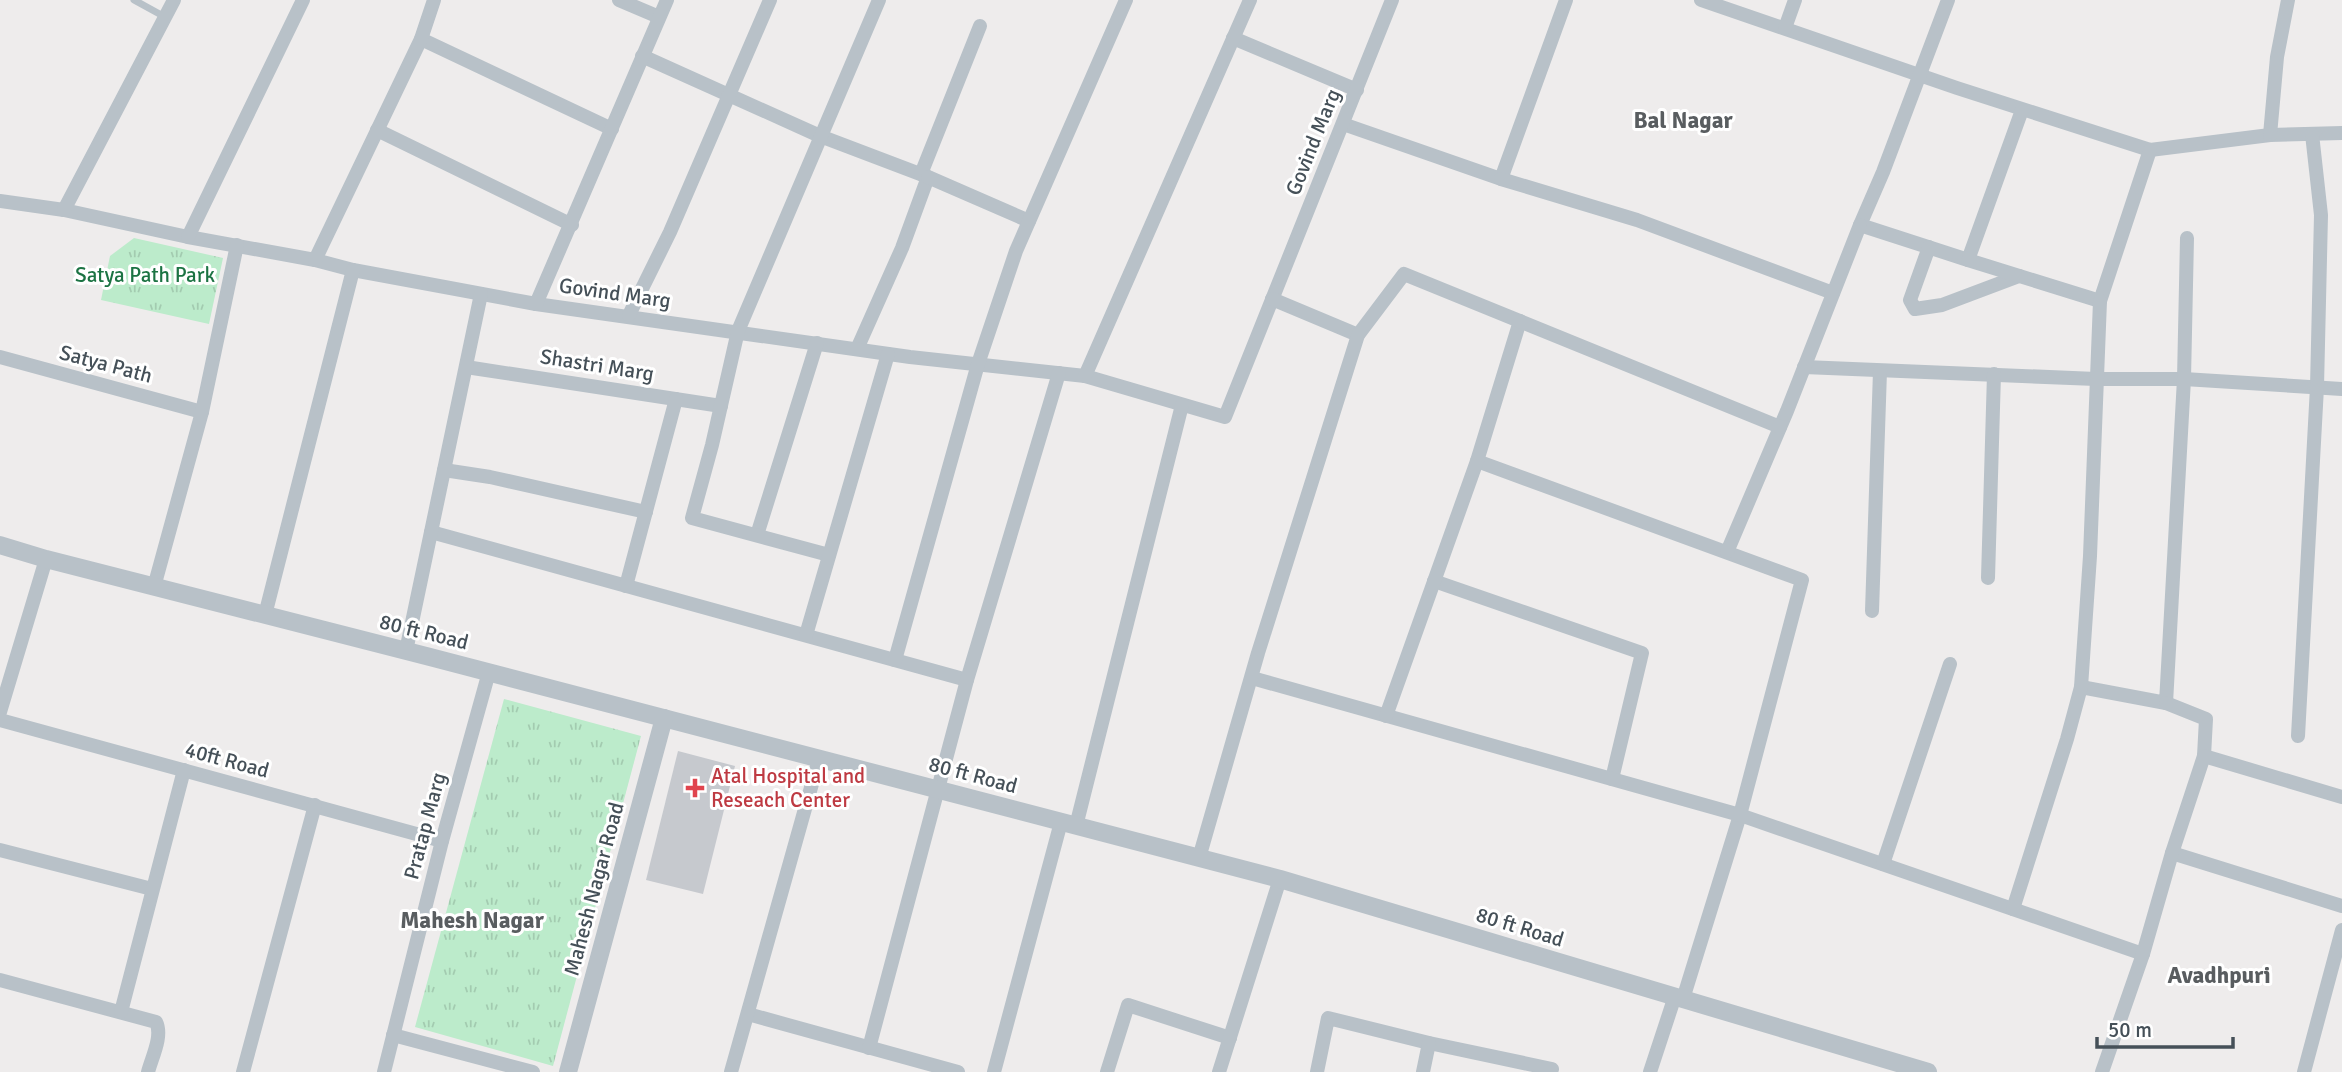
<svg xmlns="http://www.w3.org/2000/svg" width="2342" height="1072" font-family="Signika,sans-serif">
  <defs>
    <pattern id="park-tufts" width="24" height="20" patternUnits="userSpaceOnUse" patternTransform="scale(1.75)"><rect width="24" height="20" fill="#bcebcb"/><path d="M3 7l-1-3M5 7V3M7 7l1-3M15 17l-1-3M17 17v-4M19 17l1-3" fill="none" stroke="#a3cbb0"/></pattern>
  </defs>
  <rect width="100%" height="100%" fill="#eeecec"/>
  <g fill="url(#park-tufts)">
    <polygon points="134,238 223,258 209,324 101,300 110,256"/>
    <polygon points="504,699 641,736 553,1066 415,1027"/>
  </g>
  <polygon fill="#c6c9ce" points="678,751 735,766 703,894 646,880"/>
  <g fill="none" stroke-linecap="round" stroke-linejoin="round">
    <polyline stroke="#b8c1c8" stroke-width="7" points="134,0 165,17"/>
    <g stroke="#b8c1c8" stroke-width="14">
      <polyline points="619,0 659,17"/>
      <polyline points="1701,0 1957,88 2150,150 2270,135 2342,133"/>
      <polyline points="1948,0 1883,172 1860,225 1968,260 2022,110"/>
      <polyline points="1785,28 1795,0"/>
      <polyline points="1233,38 1357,90"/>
      <polyline points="421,39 612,129"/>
      <polyline points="642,56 820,136 928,177 902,248 857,349"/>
      <polyline points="1343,124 1501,179 1566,0"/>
      <polyline points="377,130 572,225"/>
      <polyline points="2270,135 2277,57 2288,0"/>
      <polyline points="921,174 980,26"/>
      <polyline points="928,177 1029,221"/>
      <polyline points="1501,179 1637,220 1833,293"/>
      <polyline points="0,201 64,210 188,237 315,260 353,270 536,304 910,357 1085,376 1225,417 1392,0"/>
      <polyline points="64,210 174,0"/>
      <polyline points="188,237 303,0"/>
      <polyline points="1929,247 1910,300 1915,309 1942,305 2019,276"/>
      <polyline points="315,260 421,39 434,0"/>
      <polyline points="1968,260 2100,301 2150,150"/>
      <polyline points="1272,299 1358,335"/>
      <polyline points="536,304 667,0"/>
      <polyline points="629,315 670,232 770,0"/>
      <polyline points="0,357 202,412"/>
      <polyline points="466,367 721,406"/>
      <polyline points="1804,367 2096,379 2184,379 2342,389"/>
      <polyline points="1085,376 1250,0"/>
      <polyline points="1477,461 1802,580 1740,815 1683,999"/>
      <polyline points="444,470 490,477 646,512"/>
      <polyline points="431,532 967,680"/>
      <polyline points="757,535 817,343"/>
      <polyline points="1727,552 1787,411 1860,225"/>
      <polyline points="829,555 692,518 712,445 738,331 879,0"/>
      <polyline points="1988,578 1994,374"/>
      <polyline points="1434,581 1642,653 1612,779"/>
      <polyline points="626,586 676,399"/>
      <polyline points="154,587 202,412 237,245"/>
      <polyline points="1872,611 1880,371"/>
      <polyline points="265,615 353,270"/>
      <polyline points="806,635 888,354"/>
      <polyline points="406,651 481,294"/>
      <polyline points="895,660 978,364 1016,251 1126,0"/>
      <polyline points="1252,678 1740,815 2143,954"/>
      <polyline points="2081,687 2166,703 2184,379 2187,238"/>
      <polyline points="2166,703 2206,719 2204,756"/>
      <polyline points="0,712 46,559"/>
      <polyline points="1386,716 1477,461 1520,321"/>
      <polyline points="0,720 442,841"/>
      <polyline points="2298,736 2317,387 2321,215 2312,134"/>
      <polyline points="1076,826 1182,405"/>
      <polyline points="0,850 152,889"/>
      <polyline points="2172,853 2342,906"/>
      <polyline points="1199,858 1258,653 1358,335 1404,274 1780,427"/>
      <polyline points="1883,864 1950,664"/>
      <polyline points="2013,909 2067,739 2081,687 2090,556 2100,301"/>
      <path d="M0,980L156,1022C163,1036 152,1057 148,1072"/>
      <polyline points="121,1012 184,770"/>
      <polyline points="748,1014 958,1072"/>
      <polyline points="393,1035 533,1072"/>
      <polyline points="869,1048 967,680 1059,373"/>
      <polyline points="243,1072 315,805"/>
      <polyline points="384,1072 442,841 489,672"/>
      <polyline points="731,1072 819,759"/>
      <polyline points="994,1072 1061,822"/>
      <polyline points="1107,1072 1128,1005 1230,1038"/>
      <polyline points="1219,1072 1280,879"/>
      <polyline points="1317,1072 1328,1018 1429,1043 1552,1069"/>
      <polyline points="1423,1072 1429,1043"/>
      <polyline points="1650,1072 1675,996"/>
      <polyline points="2102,1072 2143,954 2172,853 2204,756 2342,797"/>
      <polyline points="2304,1072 2342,930"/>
    </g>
    <g stroke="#b8c1c8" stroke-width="18">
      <polyline points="0,545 46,559 430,657 1280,879 1928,1072"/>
      <polyline points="568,1072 664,718"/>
    </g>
  </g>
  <path fill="#e0444e" stroke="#fff" stroke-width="2.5" d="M691.5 777.5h7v7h7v7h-7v7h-7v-7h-7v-7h7z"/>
  <g text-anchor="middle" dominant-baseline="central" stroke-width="6" stroke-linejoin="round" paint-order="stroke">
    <g font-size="21" fill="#455058" stroke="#fff">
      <text transform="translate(1313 142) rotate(-68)">Govind Marg</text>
      <text transform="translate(615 293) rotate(8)">Govind Marg</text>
      <text transform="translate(106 364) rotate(15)">Satya Path</text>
      <text transform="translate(597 365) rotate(9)">Shastri Marg</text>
      <text transform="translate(424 632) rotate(14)">80 ft Road</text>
      <text transform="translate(227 760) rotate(15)">40ft Road</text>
      <text transform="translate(973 775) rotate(15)">80 ft Road</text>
      <text transform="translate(425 826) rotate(-75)">Pratap Marg</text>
      <text transform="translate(594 889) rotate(-75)">Mahesh Nagar Road</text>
      <text transform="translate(1520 927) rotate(17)">80 ft Road</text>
    </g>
    <g font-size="21" fill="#1c7343" stroke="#fff">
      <text x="145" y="275">Satya Path Park</text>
    </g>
    <g font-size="21" fill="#be3a42" stroke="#fff" text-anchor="start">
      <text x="711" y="776">Atal Hospital and<tspan x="711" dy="24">Reseach Center</tspan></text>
    </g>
    <g font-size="23" font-weight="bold" fill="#595d60" stroke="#fff">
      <text x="1683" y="120">Bal Nagar</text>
      <text x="472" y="920">Mahesh Nagar</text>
      <text x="2219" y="975">Avadhpuri</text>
    </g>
  </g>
  <path d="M2097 1037v10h136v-10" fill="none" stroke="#455058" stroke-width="3.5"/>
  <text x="2108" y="1037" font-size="21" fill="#455058" stroke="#ffffff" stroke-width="5" paint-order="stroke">50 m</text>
</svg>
